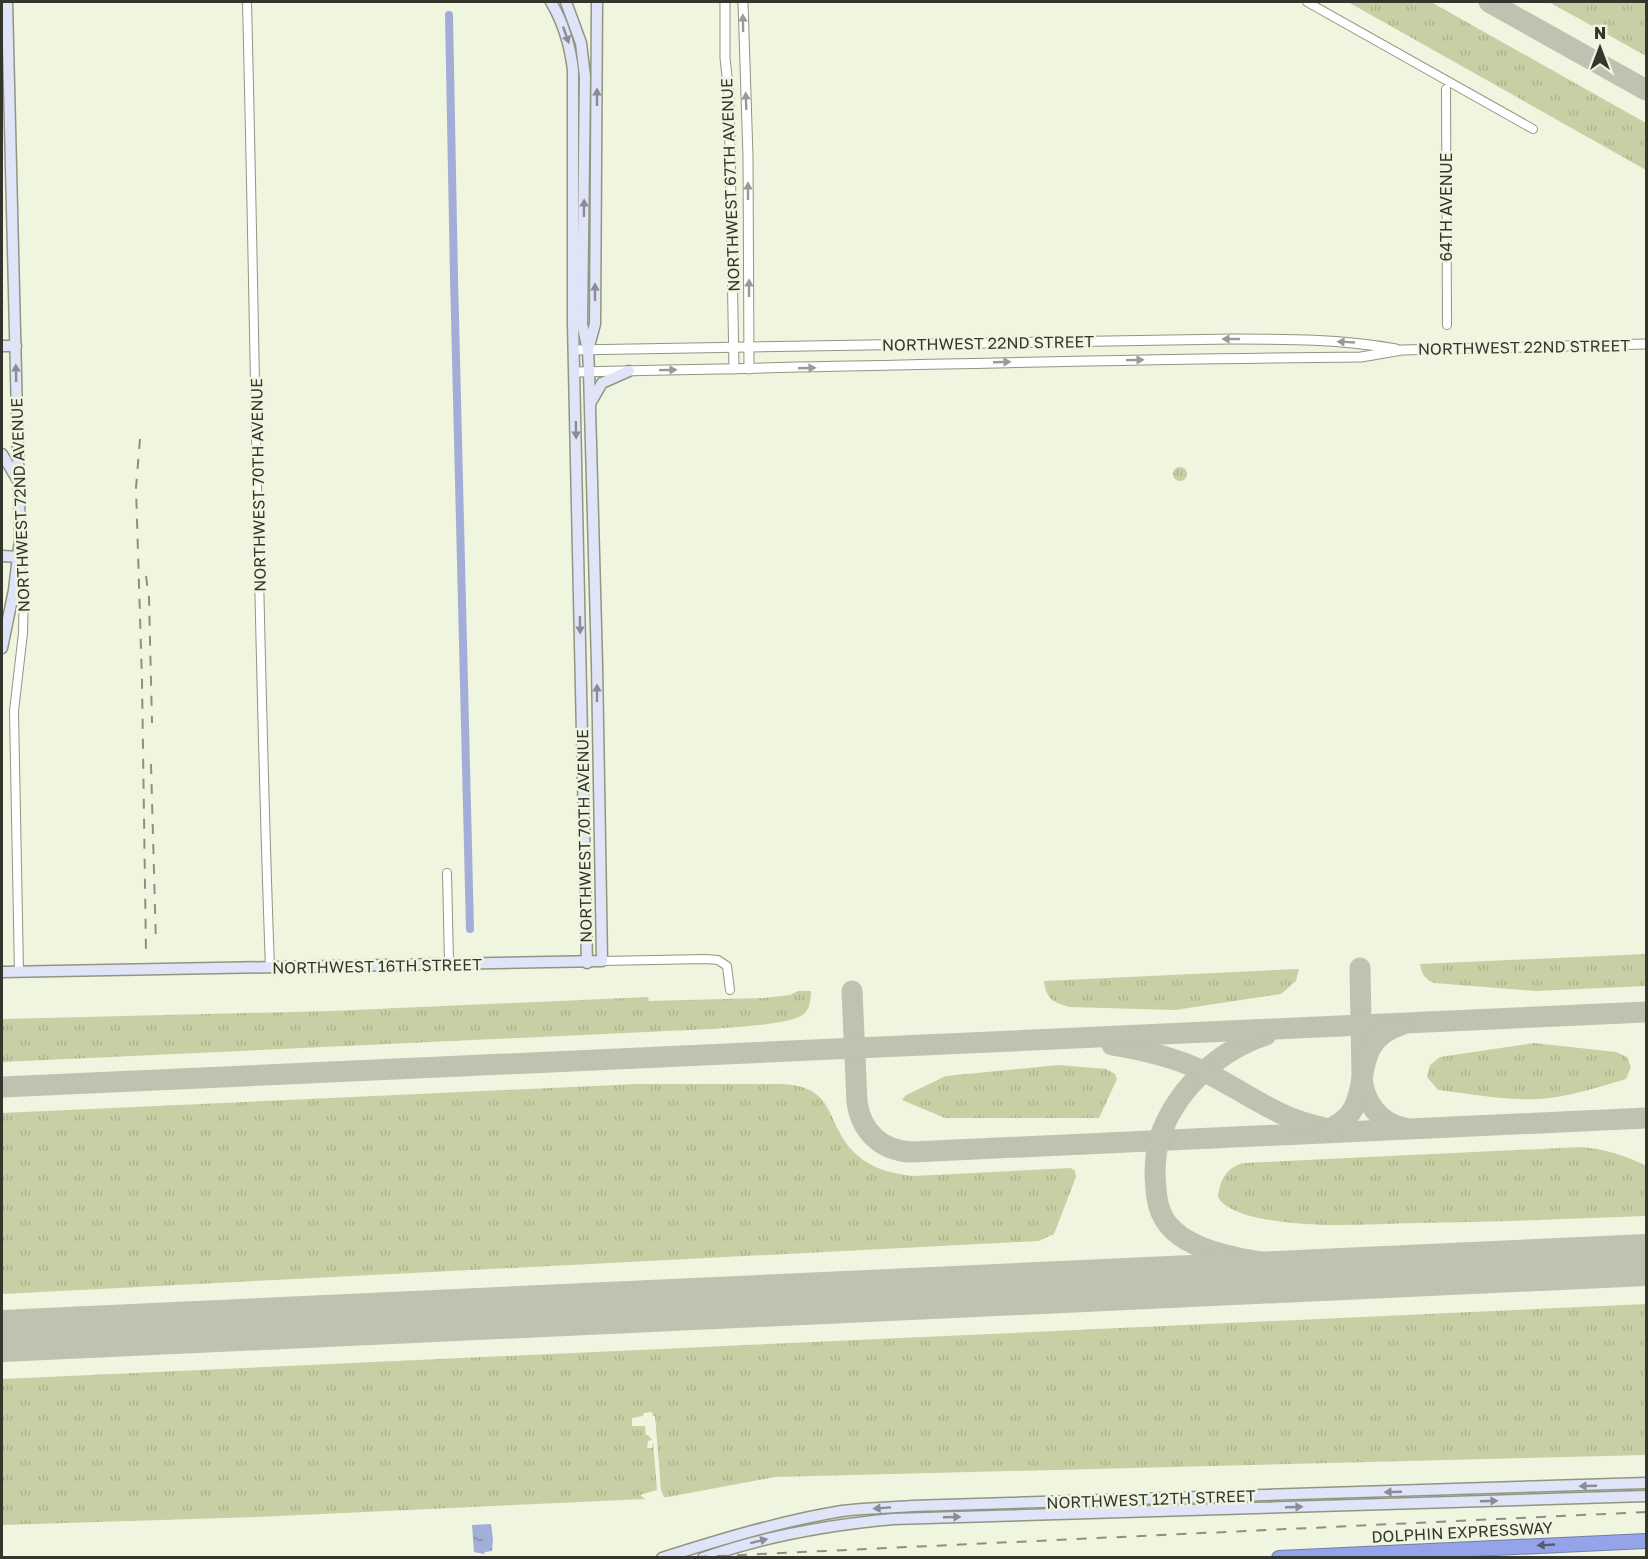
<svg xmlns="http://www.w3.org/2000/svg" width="1648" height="1559" font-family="'Golos Text',sans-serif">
  <defs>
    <pattern id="grass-tufts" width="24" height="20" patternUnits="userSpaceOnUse" patternTransform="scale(1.5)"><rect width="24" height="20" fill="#c7d0a4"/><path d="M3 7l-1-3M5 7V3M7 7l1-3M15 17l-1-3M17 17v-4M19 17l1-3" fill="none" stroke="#acb38e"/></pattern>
    <pattern id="water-ripples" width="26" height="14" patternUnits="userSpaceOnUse" patternTransform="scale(1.5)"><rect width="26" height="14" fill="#a3aed8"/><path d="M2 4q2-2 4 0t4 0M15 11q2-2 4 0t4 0" fill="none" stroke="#868eb0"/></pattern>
  </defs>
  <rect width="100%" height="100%" fill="#f0f5df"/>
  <g fill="url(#grass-tufts)">
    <polygon points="1348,2 1431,2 1646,123 1646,170"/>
    <polygon points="1549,2 1646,2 1646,56"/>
    <circle cx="1180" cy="474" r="7"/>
    <path d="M1646,954V986L1536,991L1434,983C1424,978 1422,975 1420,964Z"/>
    <path d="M1299,969L1296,981L1281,994L1175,1010L1069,1007C1053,1002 1046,999 1044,981Z"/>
    <path d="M798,991H811C811,999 810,1012 801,1016C784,1025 732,1027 711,1029L2,1062V1019L332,1011L648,997L649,1001L764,998L790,995Z"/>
    <path d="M1534,1043L1616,1052L1627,1057L1631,1067L1626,1079C1600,1087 1567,1097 1540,1099C1507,1101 1472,1094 1438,1090L1427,1077L1430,1065L1440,1057Z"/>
    <polygon points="1059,1065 1106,1069 1115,1074 1117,1079 1099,1118 945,1118 902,1100 906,1095 946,1076"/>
    <path d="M637,1084H781C835,1086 825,1119 851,1149C868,1168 889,1173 913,1176L1071,1168L1075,1171L1076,1177L1054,1234L1039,1241L2,1294V1113Z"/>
    <path d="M1581,1147C1605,1149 1625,1155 1646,1166V1216C1570,1219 1494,1222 1417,1223C1376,1224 1334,1227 1293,1223C1274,1221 1228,1216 1218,1197C1220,1180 1226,1168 1243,1163Z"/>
    <polygon points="1646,1304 1646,1455 775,1477 668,1497 664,1497 661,1490 655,1416 653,1416 652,1412 644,1413 643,1416 632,1418 632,1426 645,1426 646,1435 648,1435 652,1440 648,1441 647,1448 652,1448 653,1442 657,1490 640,1495 645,1499 258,1517 2,1525 2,1379"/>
  </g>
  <polygon fill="url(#water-ripples)" points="491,1524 493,1539 492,1551 485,1552 484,1554 474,1552 472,1525"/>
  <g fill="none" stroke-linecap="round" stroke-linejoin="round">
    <polyline stroke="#a3aed8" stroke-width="8" points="449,15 454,277 470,929"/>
    <g stroke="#bec2b0" stroke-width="21">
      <polyline points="1489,2 1646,90"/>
      <path d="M1360,968L1362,1077C1364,1102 1379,1123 1405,1128"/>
      <path d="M852,991L857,1102C861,1132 882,1151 912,1152L1646,1118"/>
      <path d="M1266,1035C1220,1050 1180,1086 1162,1131C1156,1146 1155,1159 1155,1175C1156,1196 1157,1215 1173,1230C1222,1277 1388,1268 1454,1269"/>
      <path d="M1112,1045C1143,1050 1177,1058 1205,1072C1244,1091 1278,1119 1322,1127"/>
      <polyline points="2,1087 1646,1012"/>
      <path d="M1323,1131C1386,1112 1338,1045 1401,1025"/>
    </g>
    <polyline stroke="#bec2b0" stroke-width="52" points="2,1336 1646,1260"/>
    <defs>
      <g id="minor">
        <path d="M247,2C255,324 258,646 270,968"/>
        <polyline points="1307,2 1533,129"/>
        <polyline points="1446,89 1447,325"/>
        <polyline points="447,873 449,963"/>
        <polyline points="602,961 706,959 718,960 727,966 730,990"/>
        <polyline points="19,972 14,711 23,633 24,589 20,564"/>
      </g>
      <g id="tertiary">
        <polyline points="725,2 725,58 729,95 734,369"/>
        <polyline points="743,2 748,157 749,369"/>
        <path d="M574,350L1231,339C1287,339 1341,339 1396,349"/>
        <path d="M574,372C836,367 1099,359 1361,357L1402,350L1646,344"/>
      </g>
      <g id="secondary">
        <path d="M551,2C564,24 570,45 573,70V323L587,963"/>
        <polyline points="2,346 16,346"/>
        <polyline points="589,346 595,324 597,2"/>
        <polyline points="591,402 602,383 629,371"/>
        <polyline points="2,454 17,479"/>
        <polyline points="2,556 19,557"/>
        <polyline points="2,648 14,590 20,539 7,2"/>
        <polyline points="2,972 602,961 597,664 589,371 588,350 582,324 585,77 581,43 566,2"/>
        <path d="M662,1558C722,1539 781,1521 842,1511C865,1508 889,1508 912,1506L1646,1483"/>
        <path d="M703,1558C764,1536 828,1525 893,1519L1646,1496"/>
      </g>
      <polyline id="motorway" points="1279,1558 1646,1541"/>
    </defs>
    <use href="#minor" stroke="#919681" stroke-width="10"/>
    <use href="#tertiary" stroke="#919681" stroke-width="11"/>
    <use href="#secondary" stroke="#919681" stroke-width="13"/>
    <use href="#motorway" stroke="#737ea8" stroke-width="16"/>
    <use href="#minor" stroke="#fff" stroke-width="8"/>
    <use href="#tertiary" stroke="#fff" stroke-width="9"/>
    <use href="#secondary" stroke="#dfe4f9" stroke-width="10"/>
    <use href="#motorway" stroke="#95a4ea" stroke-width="14"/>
    <g stroke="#8c9081" stroke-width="2" stroke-dasharray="10 10" stroke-linecap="butt">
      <polyline points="140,439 136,488 142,681 146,952"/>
      <polyline points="146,576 149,598 152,723"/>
      <polyline points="151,764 156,944"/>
      <polyline points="677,1558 1646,1512"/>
    </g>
  </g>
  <defs><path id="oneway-solid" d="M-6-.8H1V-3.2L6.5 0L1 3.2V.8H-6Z" transform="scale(1.5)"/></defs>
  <g fill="#9a9a96">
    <use href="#oneway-solid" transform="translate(743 23) rotate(-91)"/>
    <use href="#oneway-solid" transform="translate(746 101) rotate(-92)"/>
    <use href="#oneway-solid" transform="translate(748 191) rotate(-90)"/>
    <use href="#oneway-solid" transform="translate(749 288) rotate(-90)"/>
    <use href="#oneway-solid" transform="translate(1231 339) rotate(180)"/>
    <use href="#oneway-solid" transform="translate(1346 342) rotate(-177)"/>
    <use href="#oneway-solid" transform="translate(1135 360) rotate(-1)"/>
    <use href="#oneway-solid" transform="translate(1002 362) rotate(-2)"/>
    <use href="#oneway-solid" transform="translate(807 368) rotate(-2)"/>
    <use href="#oneway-solid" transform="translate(668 370) rotate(-1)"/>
  </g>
  <g fill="#8a8d93">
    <use href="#oneway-solid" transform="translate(566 35) rotate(71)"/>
    <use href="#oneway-solid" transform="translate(597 97) rotate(-90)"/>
    <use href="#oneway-solid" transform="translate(584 208) rotate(-89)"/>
    <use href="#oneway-solid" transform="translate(595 292) rotate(-90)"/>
    <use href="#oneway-solid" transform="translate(16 373) rotate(-91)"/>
    <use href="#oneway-solid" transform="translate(576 430) rotate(89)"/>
    <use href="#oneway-solid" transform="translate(580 625) rotate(89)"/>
    <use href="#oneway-solid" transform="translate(597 693) rotate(-90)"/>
    <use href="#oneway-solid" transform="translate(1588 1486) rotate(178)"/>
    <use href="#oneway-solid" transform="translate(1393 1492) rotate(178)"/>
    <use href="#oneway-solid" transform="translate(1489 1501) rotate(-2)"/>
    <use href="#oneway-solid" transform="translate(1294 1507) rotate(-2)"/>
    <use href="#oneway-solid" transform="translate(882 1508) rotate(176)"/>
    <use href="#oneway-solid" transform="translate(952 1517) rotate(-2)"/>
    <use href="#oneway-solid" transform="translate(759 1541) rotate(-14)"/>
  </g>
  <use fill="#565c6f" href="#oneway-solid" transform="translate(1546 1545) rotate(177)"/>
  <g text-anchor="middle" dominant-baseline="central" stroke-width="5" stroke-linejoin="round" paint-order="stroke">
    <g font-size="16" fill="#34362d" stroke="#f0f5df">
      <text transform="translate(730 185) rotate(-92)">NORTHWEST 67TH AVENUE</text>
      <text transform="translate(1446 207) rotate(-90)">64TH AVENUE</text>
      <text transform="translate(988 343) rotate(-1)">NORTHWEST 22ND STREET</text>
      <text transform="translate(1524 347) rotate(-1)">NORTHWEST 22ND STREET</text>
      <text transform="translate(258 485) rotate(-91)">NORTHWEST 70TH AVENUE</text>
      <text transform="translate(20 505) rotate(-92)">NORTHWEST 72ND AVENUE</text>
      <text transform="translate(584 836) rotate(-91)">NORTHWEST 70TH AVENUE</text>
      <text transform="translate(377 966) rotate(-1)">NORTHWEST 16TH STREET</text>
      <text transform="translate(1151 1499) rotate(-2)">NORTHWEST 12TH STREET</text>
      <text transform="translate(1462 1532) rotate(-3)">DOLPHIN EXPRESSWAY</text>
    </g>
  </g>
  <rect width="1648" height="1559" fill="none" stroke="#34362d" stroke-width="6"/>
  <g transform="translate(1600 48)" stroke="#f0f5df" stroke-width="4.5" paint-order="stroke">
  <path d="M0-4.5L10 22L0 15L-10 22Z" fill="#34362d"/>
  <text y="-9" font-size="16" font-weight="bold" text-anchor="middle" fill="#34362d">N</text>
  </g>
</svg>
